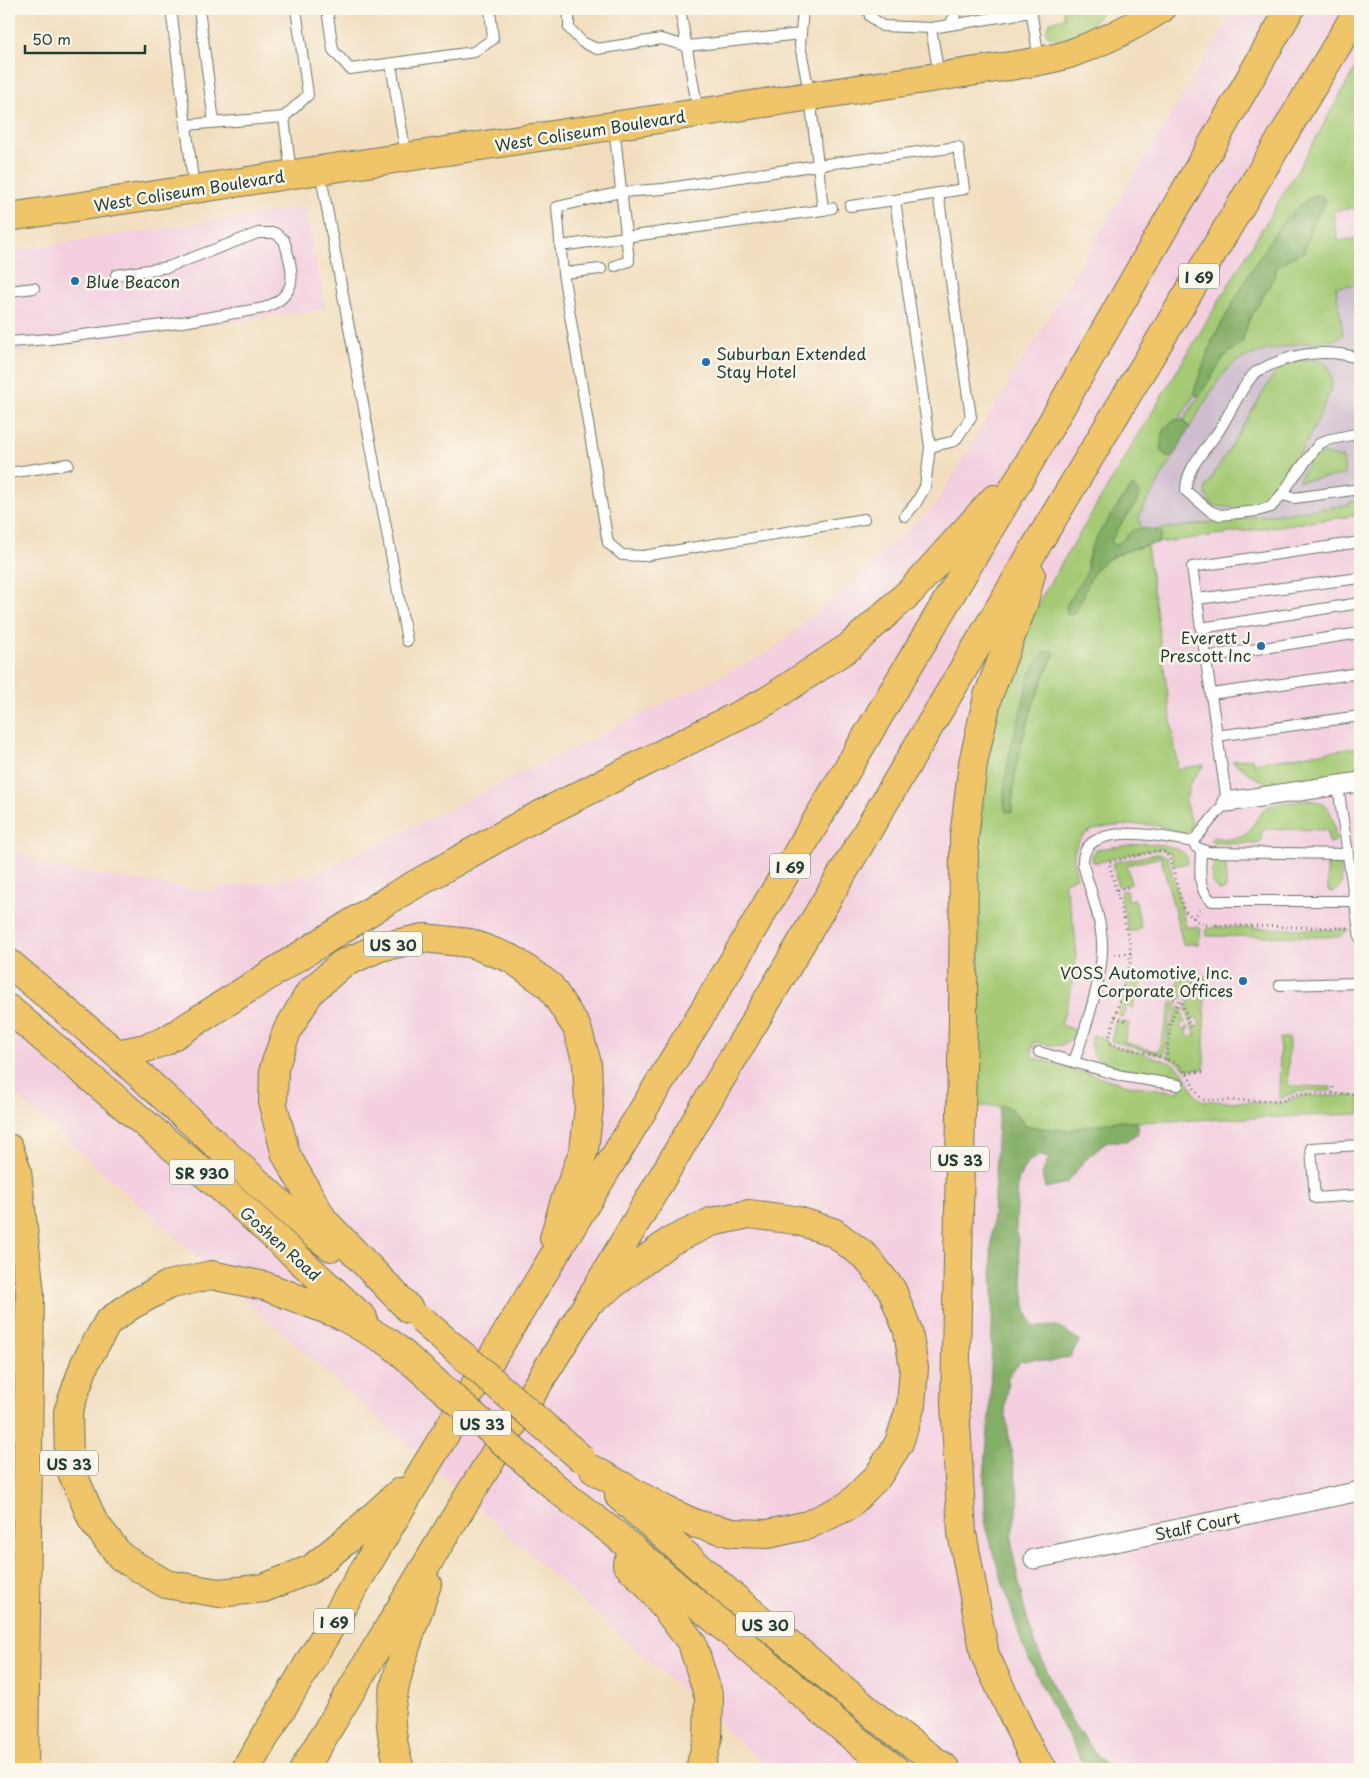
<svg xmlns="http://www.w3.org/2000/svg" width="1369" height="1778" font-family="'Playpen Sans',sans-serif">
  <rect width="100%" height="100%" fill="#fbf7ec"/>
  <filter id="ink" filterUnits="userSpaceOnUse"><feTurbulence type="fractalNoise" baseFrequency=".02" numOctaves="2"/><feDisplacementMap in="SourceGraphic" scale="10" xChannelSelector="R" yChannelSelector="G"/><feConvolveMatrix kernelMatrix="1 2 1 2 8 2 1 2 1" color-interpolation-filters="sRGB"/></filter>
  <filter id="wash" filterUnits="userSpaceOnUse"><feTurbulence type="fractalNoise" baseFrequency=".0096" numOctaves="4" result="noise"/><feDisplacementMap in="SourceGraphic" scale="20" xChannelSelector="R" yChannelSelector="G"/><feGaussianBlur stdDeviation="1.12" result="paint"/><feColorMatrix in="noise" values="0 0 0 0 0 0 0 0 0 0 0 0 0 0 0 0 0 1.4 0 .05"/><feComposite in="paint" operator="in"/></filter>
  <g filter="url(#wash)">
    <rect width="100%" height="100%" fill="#f2debf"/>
    <g fill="#f3cfe0">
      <polygon points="1235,9 1360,9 1360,1769 770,1769 9,1088 9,846 48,867 205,891 316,874 774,650 933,508"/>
      <polygon points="305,207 325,309 9,353 9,251"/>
    </g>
    <polygon fill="#cfbdcf" points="1360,276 1360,515 1147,545 1085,566 1226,344 1327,280"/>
    <g fill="#a4ca74" stroke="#628454" fill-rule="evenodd">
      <path d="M1063,9H1102C1096,25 1077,38 1059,38C1055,39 1051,36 1047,35L1046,30L1050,22L1064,18Z"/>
      <path d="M1360,59V187L1354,188L1356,201L1360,200V207L1333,211L1338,241L1360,238V284L1336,287L1343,335C1331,344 1314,341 1299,344C1282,347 1247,353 1233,364C1217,378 1202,408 1190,427L1186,425L1184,420L1224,357L1242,342L1249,320L1269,287L1278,267L1292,257L1304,252L1312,223L1326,202L1323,197L1314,195L1306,200L1252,269L1212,341L1194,391L1195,394L1178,420H1173C1163,429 1160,438 1162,451L1171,457L1174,455L1139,516L1140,525L1143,529C1131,530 1126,539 1116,545L1111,543L1113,535L1137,502L1131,489L1119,503L1091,548L1086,565H1088V570L1067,614L1070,615L1075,613C1083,598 1087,576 1100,565C1113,554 1131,550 1147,545L1178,769L1204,765C1201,771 1195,775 1192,781C1184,794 1185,813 1193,824C1191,828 1189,832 1185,833C1181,834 1165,827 1159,826C1145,823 1102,825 1089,832C1082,835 1077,842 1075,850C1072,859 1075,868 1077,877L1064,882C1069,903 1075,924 1076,946C1077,973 1069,999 1061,1025L1073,1029L1075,1032C1066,1052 1051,1045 1034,1042L1031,1057L1128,1085L1179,1092L1181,1077C1161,1075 1114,1070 1098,1059C1090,1054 1089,1043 1093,1035L1106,1038V1042L1109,1045C1125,1050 1167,1058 1179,1068C1190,1077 1192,1098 1204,1101L1283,1103L1300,1096H1360V1114L1137,1122L1119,1121L1067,1130L1027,1127L1013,1110L1006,1106H976L980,844L983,803L995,720L1016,657L1030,619L1045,591L1310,149ZM1055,653C1032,702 1013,756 1012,812L1004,804L1007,770L1016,730L1030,676Z"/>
      <path d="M1304,360H1314L1324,362L1329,367L1332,382L1331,390L1314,428L1280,489L1263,504L1239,508L1213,506L1206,495L1205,489L1273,376C1282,366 1291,363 1304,360Z"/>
      <path d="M1325,454L1343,458L1345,475L1298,481C1304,470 1311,455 1325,454Z"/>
      <polygon points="1360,500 1360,515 1158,543 1161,536 1159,531 1152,530 1349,505 1349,502"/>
      <polygon points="1360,747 1360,772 1278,784 1270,784 1254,777 1232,761 1252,758 1253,763"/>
      <path d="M1309,800C1333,802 1333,819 1336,839L1334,842L1329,843L1327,830L1262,829L1261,841L1258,844L1213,843L1210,840L1214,837C1227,841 1241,839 1250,829C1257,821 1260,810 1270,806C1281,801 1297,802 1309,800Z"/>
      <path d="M1145,843C1158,845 1188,845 1188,863L1174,866L1171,853L1161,849L1139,852L1099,862H1093C1091,856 1093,852 1098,849Z"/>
      <polygon points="1155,854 1161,854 1168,857 1186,927 1198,927 1201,929 1199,944 1183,944 1161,857 1127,865 1131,884 1120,887 1118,886 1112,863"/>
      <path d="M1224,861L1226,864V888L1221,891C1210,887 1209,870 1216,862Z"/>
      <path d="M1328,862L1336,863L1340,866C1342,877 1345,887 1334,892L1328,891L1327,867Z"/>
      <polygon points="1126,890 1128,900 1135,899 1141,927 1136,931 1129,931 1120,895 1121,891"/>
      <polygon points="1214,927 1348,930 1339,937 1207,936 1206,930"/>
      <polygon points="1180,974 1190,975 1190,985 1181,999 1173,998"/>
      <polygon points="1134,976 1142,976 1133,1008 1126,1006 1123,1016 1121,1017 1118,1014 1129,977"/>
      <path d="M1194,976H1205L1204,1069H1186L1178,1062L1169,1058C1166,1043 1171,1020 1179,1006H1181L1185,1023L1180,1024L1181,1030L1187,1029L1186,1026H1188V1029L1186,1030L1188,1037L1196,1035L1191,1025H1193L1194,1027L1200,1025L1198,1018L1191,1019L1192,1022H1189L1188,1011H1186L1185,1009L1196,991Z"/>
      <polygon points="1172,1001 1177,1003 1170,1020 1164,1056 1111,1041 1116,1021 1129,1023 1124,1042 1158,1052"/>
      <polygon points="1280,1038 1289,1038 1288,1086 1331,1087 1331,1091 1295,1092 1279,1099"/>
    </g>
    <g fill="#83ae66" stroke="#51764d">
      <polygon points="1314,195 1323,197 1326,202 1312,223 1304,252 1292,257 1278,267 1269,287 1249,320 1242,342 1224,357 1200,395 1196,396 1194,391 1212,341 1252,269 1282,222 1306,200"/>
      <path d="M1173,420H1184L1186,425L1190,427L1174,455L1171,457H1166C1157,443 1162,430 1173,420Z"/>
      <path d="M1131,487H1134L1140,494C1133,512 1116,526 1111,543L1116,545C1123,541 1127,534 1132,531C1141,526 1154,529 1162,533L1158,543C1140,546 1114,552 1100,565C1092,572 1088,584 1085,593C1081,601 1078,611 1070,615L1067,614L1066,606L1088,570V562L1091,548L1099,533Z"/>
      <path d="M1051,650L1055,652C1033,700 1012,758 1012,812H1006C998,787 1015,732 1022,706C1025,696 1026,685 1030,675C1034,666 1041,652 1051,650Z"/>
      <path d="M1000,1106C1014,1106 1018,1118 1027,1127L1067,1130L1119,1121L1137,1122L1138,1133L1126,1141H1108L1085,1160L1067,1183L1045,1188L1042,1174L1049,1157L1040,1156L1027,1162L1018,1181L1016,1227L1026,1311L1033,1327L1056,1326L1080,1340L1070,1357L1051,1362L1034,1359L1019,1362L1008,1377L1005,1411L1019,1500L1013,1527L1012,1548L1024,1608L1036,1646L1060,1699L1075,1726L1108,1769H1090L1081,1759L1053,1709L1023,1646L986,1530L984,1478L990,1406L993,1287L991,1255L998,1122Z"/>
    </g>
  </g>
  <g filter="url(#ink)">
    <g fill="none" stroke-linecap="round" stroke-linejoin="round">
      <defs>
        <g id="lane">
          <polyline points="171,9 194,188"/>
          <polyline points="199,9 214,122"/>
          <polyline points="327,9 333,50 350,69 474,52 493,39 490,9"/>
          <polyline points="569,9 569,28 582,42 597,49 661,39 687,46 801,34"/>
          <polyline points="680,9 698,111"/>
          <polyline points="803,9 800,45 810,97 818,165 958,147 964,189 895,200 930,447 925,487 916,503 905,516"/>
          <polyline points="868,9 870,16 882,26 931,28 1031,12"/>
          <polyline points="1031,9 1039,60"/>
          <polyline points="950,25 958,9"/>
          <polyline points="931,28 939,76"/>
          <polyline points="391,64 406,156"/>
          <polyline points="284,117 308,95 296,9"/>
          <polyline points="186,125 284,117 291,174"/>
          <polyline points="614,127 629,261 615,266"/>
          <polyline points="320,171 407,641"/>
          <polyline points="850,206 895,200"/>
          <polyline points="832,208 823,210 818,165 663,189 621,192 557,207 563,273 608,543 622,555 643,556 864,519"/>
          <polyline points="560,246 823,210"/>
          <polyline points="563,273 601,269"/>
          <polyline points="9,291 34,288"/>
          <path d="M9,342L50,339L171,324L264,308C301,294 293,272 284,240L275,233H258L168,267L116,275"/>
          <path d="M1360,359C1331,348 1292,353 1264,368C1260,370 1255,372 1252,376C1238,393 1230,414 1218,432C1206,449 1185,469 1186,491L1210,511L1220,515L1257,511L1271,507L1283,493L1293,478L1319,444L1327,440L1360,433"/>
          <polyline points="930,447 955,441 971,417 938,193"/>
          <polyline points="9,473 68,464"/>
          <polyline points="1282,495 1294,498 1360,489"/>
          <polyline points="1197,599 1360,578"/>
          <polyline points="1201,628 1360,603"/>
          <polyline points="1205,657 1360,633"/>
          <polyline points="1211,694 1360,673"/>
          <polyline points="1217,736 1360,716"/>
          <polyline points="1338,786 1360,938"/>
          <polyline points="1196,847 1208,852 1348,854"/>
          <path d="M1201,850C1201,867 1196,890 1212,901H1356"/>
          <polyline points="1280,985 1360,983"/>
          <polyline points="1039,1052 1122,1076 1178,1085"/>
          <path d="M1074,1062C1085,1030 1104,975 1102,942C1101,917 1089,888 1083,864C1081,818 1166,837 1192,842C1205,829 1214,814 1227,802L1192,567L1360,542"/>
          <polyline points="1360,1145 1311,1148 1315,1198 1360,1195"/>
        </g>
        <g id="street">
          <polyline points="1227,802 1360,782"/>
          <polyline points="1034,1559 1360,1491"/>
        </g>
        <path id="primary" d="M9,217L1023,64C1038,61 1054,59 1069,54C1101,43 1133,27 1161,9"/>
        <g id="highway">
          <polyline points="1031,574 1023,605 988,696 973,763 964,837 963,1016 955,1404 962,1533 985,1655 1032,1755 1043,1769"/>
          <polyline points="9,963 117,1054 314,1234 331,1247"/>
          <polyline points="9,1009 218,1185 363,1318"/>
          <polyline points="117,1054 146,1048 165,1041 393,897 524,823 767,701 849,647 911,591 994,499"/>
          <polyline points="9,1148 17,1171 30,1293 24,1769"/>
          <polyline points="409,1309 324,1221 286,1155 273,1105 274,1068 287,1031 310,992 342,964 380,947 424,938 470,943 512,959 550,986 577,1028 587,1063 589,1107 584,1150 564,1203 554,1238"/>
          <polyline points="594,1470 665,1510 696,1524 733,1533 768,1534 808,1525 848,1506 878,1476 899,1443 911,1405 914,1368 908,1331 892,1290 866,1257 833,1232 795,1220 749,1214 711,1222 669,1242 595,1298"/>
          <polyline points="400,1492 354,1534 311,1569 264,1588 219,1593 166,1584 121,1557 93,1521 69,1465 68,1412 85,1363 108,1322 130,1306 168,1285 211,1275 265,1286 340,1315 390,1343 402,1353"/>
          <polyline points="562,1493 615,1534 860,1743 895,1769"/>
          <polyline points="619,1496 730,1594 881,1721 946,1769"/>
          <polyline points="627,1564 647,1584 692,1643 709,1697 708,1737 700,1769"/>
          <polyline points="246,1769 422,1472 718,987 1031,459 1290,9"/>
          <polyline points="304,1769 442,1539 588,1303 1038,543 1359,9"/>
          <path d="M400,1769C395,1755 389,1723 391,1708C397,1666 414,1624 427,1584"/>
        </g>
      </defs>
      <use href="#lane" stroke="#697565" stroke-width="12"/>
      <use href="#street" stroke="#697565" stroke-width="21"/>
      <use href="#primary" stroke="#697565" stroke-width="30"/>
      <use href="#highway" stroke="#697565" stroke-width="30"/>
      <g stroke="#697565" stroke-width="3" stroke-dasharray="1 4" stroke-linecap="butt">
        <polyline points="1117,890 1132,886"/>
        <polyline points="1193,918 1202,907"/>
        <path d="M1347,928L1204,925L1197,921L1184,910L1170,859L1165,852L1155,851L1109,862L1130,944V964L1108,1041L1113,1045C1131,1050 1166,1055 1180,1066C1191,1074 1194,1097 1205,1100L1282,1101L1296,1094H1360"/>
        <polyline points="1115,954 1133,953"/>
        <polyline points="1173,999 1182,1002 1190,1027"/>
        <polyline points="1115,1017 1129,1022"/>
        <polyline points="1166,1060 1171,1022 1177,1005 1189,994 1192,989 1192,971"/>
        <polyline points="1187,1073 1204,1072"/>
        <polyline points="1333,1087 1333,1094"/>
      </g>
      <use href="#lane" stroke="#fff" stroke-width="10"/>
      <use href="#street" stroke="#fff" stroke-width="19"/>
      <use href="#primary" stroke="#f0c469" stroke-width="28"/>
      <use href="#highway" stroke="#f0c469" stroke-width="28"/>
      <defs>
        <g id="highway-bridge">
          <polyline points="422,1320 582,1459"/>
          <polyline points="402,1353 562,1493"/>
        </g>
      </defs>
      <use href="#highway-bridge" stroke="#697565" stroke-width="30" stroke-linecap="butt"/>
      <use href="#highway-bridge" stroke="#f0c469" stroke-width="28"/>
    </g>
  </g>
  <g fill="#1f6fb2" stroke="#fbf7ec" stroke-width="2">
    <circle cx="75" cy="281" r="5"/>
    <circle cx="706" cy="362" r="5"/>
    <circle cx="1261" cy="646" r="5"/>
    <circle cx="1243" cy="981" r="5"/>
  </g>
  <g text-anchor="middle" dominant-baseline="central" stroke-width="5" stroke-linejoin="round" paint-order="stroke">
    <g fill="#fbf7ec" stroke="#61756b" stroke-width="1">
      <rect x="1179" y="263.5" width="40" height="25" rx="4"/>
      <rect x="770" y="853.5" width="40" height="25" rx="4"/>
      <rect x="364" y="931.5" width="58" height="25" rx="4"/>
      <rect x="931" y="1146.5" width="58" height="25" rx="4"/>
      <rect x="169.5" y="1159.5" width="65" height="25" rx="4"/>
      <rect x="453" y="1410.5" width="58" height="25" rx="4"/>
      <rect x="40" y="1450.5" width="58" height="25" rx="4"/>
      <rect x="314" y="1608.5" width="40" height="25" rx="4"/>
      <rect x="736" y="1611.5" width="58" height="25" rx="4"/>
    </g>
    <g font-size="15" font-weight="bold" fill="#1f3d34">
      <text x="1199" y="276">I 69</text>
      <text x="790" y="866">I 69</text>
      <text x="393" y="944">US 30</text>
      <text x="960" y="1159">US 33</text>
      <text x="202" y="1172">SR 930</text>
      <text x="482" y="1423">US 33</text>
      <text x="69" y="1463">US 33</text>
      <text x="334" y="1621">I 69</text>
      <text x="765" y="1624">US 30</text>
    </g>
    <g font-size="16" fill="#1f3d34" stroke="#fbf7ec">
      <text transform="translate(590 130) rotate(-9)">West Coliseum Boulevard</text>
      <text transform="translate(189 190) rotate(-9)">West Coliseum Boulevard</text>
      <text transform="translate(281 1243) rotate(42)">Goshen Road</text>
      <text transform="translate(1197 1525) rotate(-12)">Stalf Court</text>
    </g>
    <g font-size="16" fill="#1f3d34" stroke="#fbf7ec" text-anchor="start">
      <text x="85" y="281">Blue Beacon</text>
      <text x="716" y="353">Suburban Extended<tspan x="716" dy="18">Stay Hotel</tspan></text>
      <text x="1251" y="637" text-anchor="end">Everett J<tspan x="1251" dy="18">Prescott Inc</tspan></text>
      <text x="1233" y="972" text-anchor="end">VOSS Automotive, Inc.<tspan x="1233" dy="18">Corporate Offices</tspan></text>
    </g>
  </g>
  <rect width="1369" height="1778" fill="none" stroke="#fbf7ec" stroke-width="30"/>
  <path d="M25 45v8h120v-8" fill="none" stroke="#1f3d34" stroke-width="2.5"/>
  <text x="32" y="45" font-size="15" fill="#1f3d34" stroke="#fbf7ec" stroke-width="4" paint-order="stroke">50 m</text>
</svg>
